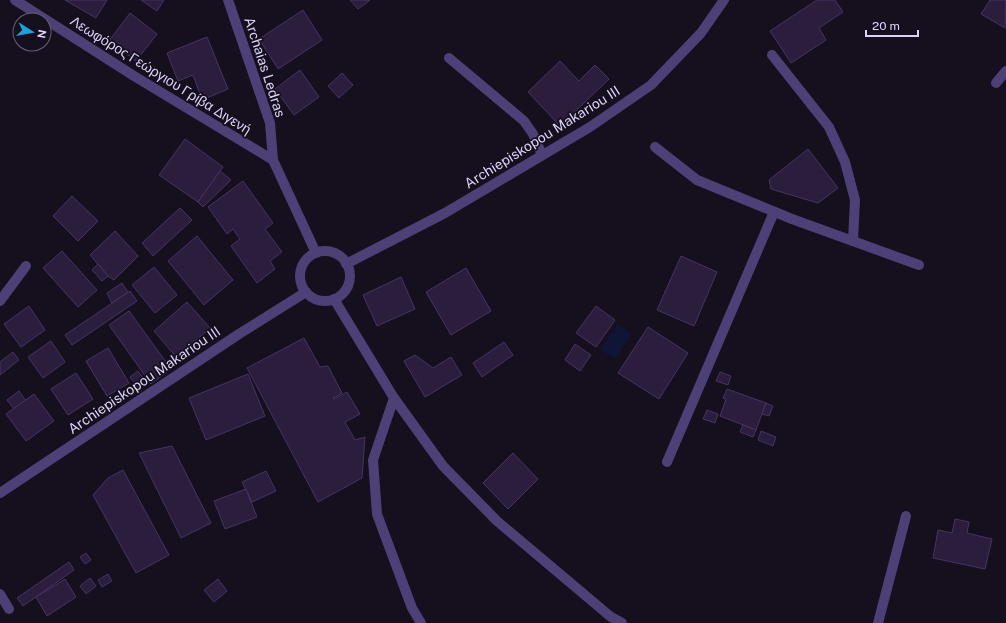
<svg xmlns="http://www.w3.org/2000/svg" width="1006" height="623" font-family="'Public Sans',sans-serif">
  <rect width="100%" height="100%" fill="#150f1e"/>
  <polygon fill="#0f1536" points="618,324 632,334 614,359 600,349"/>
  <g fill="#2a1e3c" stroke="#473365">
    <polygon points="65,0 107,0 96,18"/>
    <polygon points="141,0 164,0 157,11"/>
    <polygon points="350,0 370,0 358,9"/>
    <polygon points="817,0 835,0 843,12 819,28 826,40 791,63 770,31"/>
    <polygon points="990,0 1006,0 1005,28 981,14"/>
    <polygon points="303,10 322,40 278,69 259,39"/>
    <polygon points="130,13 157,34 136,61 109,41"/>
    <polygon points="207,37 228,89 202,100 193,75 178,81 167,53"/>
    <polygon points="560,61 579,81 595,65 609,79 560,126 528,92"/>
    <polygon points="300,70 319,97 294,115 275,89"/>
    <polygon points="342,73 353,85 339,98 328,86"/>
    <polygon points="185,139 223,167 198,202 159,175"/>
    <polygon points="808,149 838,188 818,203 771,189 769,180"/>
    <polygon points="220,171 231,180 203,207 198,202"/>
    <polygon points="243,181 273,223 265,229 282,252 270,261 275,269 257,283 231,246 240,239 233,229 227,234 208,207"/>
    <polygon points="72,196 98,221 78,241 53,216"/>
    <polygon points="180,208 192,220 153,256 142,243"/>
    <polygon points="115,231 138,256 114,280 108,276 90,255"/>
    <polygon points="197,236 233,280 204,305 168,261"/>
    <polygon points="62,251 97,290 78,307 43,268"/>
    <polygon points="681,256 717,272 694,326 657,310"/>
    <polygon points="98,264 108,276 102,281 92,270"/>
    <polygon points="154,267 177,295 155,313 132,285"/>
    <polygon points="466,268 491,311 451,335 426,292"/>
    <polygon points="401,277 415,309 377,326 363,295"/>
    <polygon points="122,283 128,292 112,303 107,293"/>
    <polygon points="130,291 137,301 72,345 65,335"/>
    <polygon points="187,302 210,328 177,358 154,331"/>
    <polygon points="29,306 45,330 21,347 4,324"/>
    <polygon points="596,306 615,320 596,347 576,333"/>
    <polygon points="129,311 171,369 151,384 109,325"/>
    <polygon points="648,327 688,353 659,399 618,373"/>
    <polygon points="304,338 320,367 328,366 342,393 333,398 334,399 347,392 360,414 345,422 355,440 365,437 362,478 318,502 247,368"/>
    <polygon points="51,341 65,362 43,378 28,357"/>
    <polygon points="504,342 513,355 482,377 473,363"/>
    <polygon points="575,344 591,355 580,371 565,360"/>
    <polygon points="108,348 129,383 107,396 86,361"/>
    <polygon points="13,352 19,360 0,375 0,362"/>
    <polygon points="415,355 433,368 451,357 462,375 425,397 404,361"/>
    <polygon points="138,371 146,382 138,387 130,377"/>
    <polygon points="720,372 731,376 728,385 716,381"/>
    <polygon points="76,373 93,399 68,415 51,389"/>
    <polygon points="248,374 265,416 206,440 189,398"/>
    <polygon points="727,389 766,403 756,430 720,416 726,399 723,398"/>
    <polygon points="19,391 26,401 14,409 7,400"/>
    <polygon points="34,394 54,421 26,441 6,414"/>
    <polygon points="766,403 773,406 769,416 762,414"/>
    <polygon points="707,410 718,414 715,423 703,419"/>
    <polygon points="743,425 756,430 753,437 740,432"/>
    <polygon points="761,431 776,437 773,446 758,440"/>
    <polygon points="172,446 211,523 181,538 139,453"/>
    <polygon points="513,453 538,479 508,509 483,483"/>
    <polygon points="123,470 169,555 136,573 93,495 108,478"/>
    <polygon points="266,471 276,491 252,502 242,482"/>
    <polygon points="246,489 257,517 225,529 214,501"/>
    <polygon points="955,519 969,522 967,533 992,539 985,569 933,558 938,530 952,533"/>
    <polygon points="86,553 91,560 85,564 80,557"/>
    <polygon points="69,562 74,570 23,606 17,598"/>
    <polygon points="108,574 112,581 102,587 98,580"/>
    <polygon points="90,578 96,586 86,594 80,586"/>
    <polygon points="65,579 76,597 47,616 36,597"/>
    <polygon points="218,579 227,591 214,602 204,590"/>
  </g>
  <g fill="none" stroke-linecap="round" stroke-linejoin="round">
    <g stroke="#4d4077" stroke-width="10">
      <polyline points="15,0 134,76 273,160"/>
      <polyline points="228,0 270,123 273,160 316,253"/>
      <polyline points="772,55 829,127 845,162 855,200 853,241"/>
      <polyline points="449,58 524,121 533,134 542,155"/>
      <polyline points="996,83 1006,71"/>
      <polyline points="655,147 697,180 792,219 919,265"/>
      <circle cx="325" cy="276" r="25"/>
      <polyline points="346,264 445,213 590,127 651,85 701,33 724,0"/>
      <polyline points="334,299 394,398 443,466 497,521 611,617 622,623"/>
      <polyline points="0,301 26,266"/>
      <polyline points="394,398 373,460 377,514 412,608 421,623"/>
      <polyline points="667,462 774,212"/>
      <polyline points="0,493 239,334 306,292"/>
      <polyline points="0,594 9,609"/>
      <polyline points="878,623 906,516"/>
    </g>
  </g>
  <g text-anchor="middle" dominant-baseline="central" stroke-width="3.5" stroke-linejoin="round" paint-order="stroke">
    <g font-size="14" fill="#ded2f9" stroke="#150f1e">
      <text transform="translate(265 67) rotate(72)">Archaias Ledras</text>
      <text transform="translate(161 75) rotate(32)">Λεωφόρος Γεώργιου Γρίβα Διγενή</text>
      <text transform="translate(542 137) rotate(-32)">Archiepiskopou Makariou III</text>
      <text transform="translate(144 380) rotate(-34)">Archiepiskopou Makariou III</text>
    </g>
  </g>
  <g transform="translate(32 32) rotate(101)"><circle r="19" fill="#150f1e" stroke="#655d76"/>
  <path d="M0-3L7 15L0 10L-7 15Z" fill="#1ea0d9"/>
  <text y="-6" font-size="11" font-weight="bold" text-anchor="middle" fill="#ded2f9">N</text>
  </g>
  <path d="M866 30v6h52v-6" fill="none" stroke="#ded2f9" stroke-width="2"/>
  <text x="872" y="30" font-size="12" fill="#ded2f9" stroke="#150f1e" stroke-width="3" paint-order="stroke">20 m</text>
</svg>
